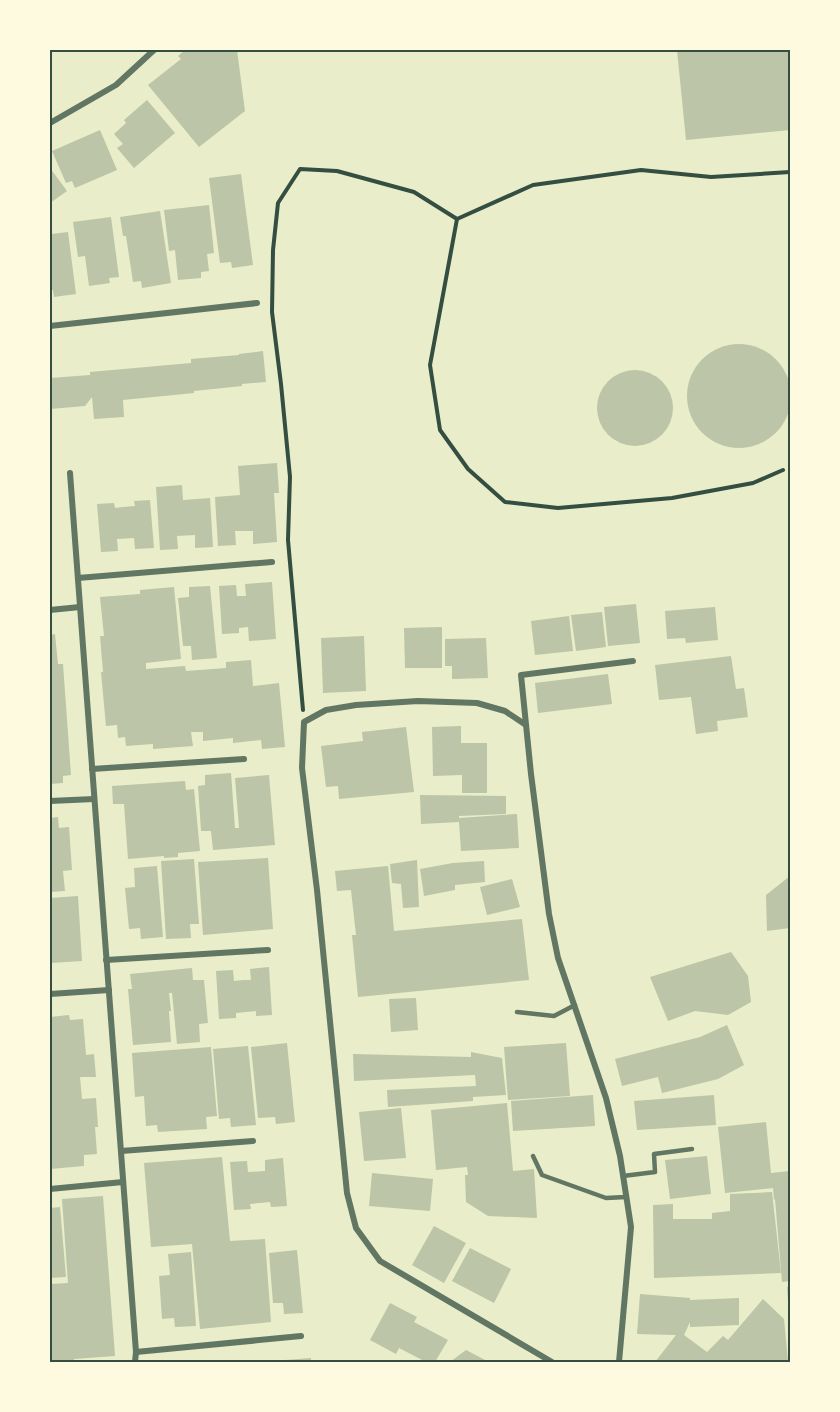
<svg xmlns="http://www.w3.org/2000/svg" width="840" height="1412" font-family="Commissioner,sans-serif">
  <rect width="100%" height="100%" fill="#e9edc9"/>
  <g fill="#bcc5a7">
    <polygon points="185,50 237,50 245,111 199,147 148,85 181,59 178,56"/>
    <polygon points="677,50 790,50 790,130 686,140"/>
    <polygon points="147,100 175,133 134,168 117,148 123,144 114,134 126,123 124,120"/>
    <polygon points="100,130 117,170 75,188 72,181 66,183 52,151"/>
    <polygon points="50,168 67,191 50,203"/>
    <polygon points="241,174 253,265 232,268 231,262 220,263 209,178"/>
    <polygon points="209,205 214,253 207,254 209,271 201,272 201,278 178,280 175,250 169,251 164,210"/>
    <polygon points="160,211 171,283 142,288 141,281 133,282 126,236 123,236 120,217"/>
    <polygon points="111,217 119,277 109,278 110,283 89,286 85,256 78,257 73,222"/>
    <polygon points="50,227 51,227 52,234 68,232 76,294 54,297 53,290 50,291"/>
    <circle cx="739" cy="396" r="52"/>
    <polygon points="263,351 266,382 242,384 242,386 194,391 194,393 123,400 124,417 94,419 92,397 85,406 50,409 50,378 90,375 90,372 191,363 191,359 239,355 239,354"/>
    <circle cx="635" cy="408" r="38"/>
    <polygon points="277,463 279,493 274,493 277,542 253,544 253,531 235,531 236,545 218,546 215,497 240,495 238,466"/>
    <polygon points="182,485 183,500 210,498 213,547 195,548 195,535 177,536 178,549 160,550 156,487"/>
    <polygon points="150,500 154,548 135,549 134,538 117,539 118,551 101,552 97,504 114,503 115,508 123,507 135,506 134,501"/>
    <polygon points="272,582 276,639 249,641 248,627 239,628 239,633 222,634 219,586 236,585 237,596 246,596 245,584"/>
    <polygon points="210,586 217,658 192,660 191,646 183,646 178,598 189,597 189,587"/>
    <polygon points="174,587 181,659 146,663 146,669 185,666 186,671 226,668 226,662 251,660 253,686 279,683 285,747 262,749 261,740 233,743 233,738 203,741 203,732 191,732 193,746 153,749 153,744 126,746 125,737 118,738 117,725 106,726 101,672 103,672 100,636 104,636 100,597 140,594 140,590"/>
    <polygon points="636,604 640,643 608,646 604,607"/>
    <polygon points="715,607 718,640 686,643 685,638 667,639 665,611"/>
    <polygon points="602,612 606,647 576,651 571,615"/>
    <polygon points="569,616 573,651 535,655 531,621"/>
    <polygon points="442,627 442,668 405,668 404,628"/>
    <polygon points="55,634 58,664 63,664 71,775 63,776 63,783 50,784 50,635"/>
    <polygon points="364,636 366,691 323,693 321,638"/>
    <polygon points="486,638 488,678 452,679 452,666 445,666 445,639"/>
    <polygon points="731,656 736,689 744,688 748,717 717,721 718,731 696,734 691,697 659,700 655,665"/>
    <polygon points="608,674 612,704 538,713 535,683"/>
    <polygon points="461,726 461,743 487,743 487,793 462,793 462,775 433,776 432,727"/>
    <polygon points="406,727 414,792 339,799 338,786 326,787 321,746 363,741 362,732"/>
    <polygon points="231,773 235,828 239,828 235,778 269,775 275,845 213,850 211,831 201,831 198,786 205,785 205,775"/>
    <polygon points="185,781 186,790 194,789 200,851 178,853 178,857 164,858 164,856 128,859 124,804 113,804 112,786"/>
    <polygon points="420,795 506,796 506,814 459,816 459,818 517,814 519,848 461,851 459,822 421,824"/>
    <polygon points="58,817 59,828 69,827 72,870 63,871 65,891 50,892 50,818"/>
    <polygon points="268,858 273,929 203,935 198,862"/>
    <polygon points="194,859 199,924 190,924 191,938 166,939 161,861"/>
    <polygon points="417,860 419,907 403,908 401,884 392,883 390,864"/>
    <polygon points="484,861 485,882 455,885 455,890 424,896 420,869 453,863"/>
    <polygon points="157,866 163,937 141,939 140,928 129,929 125,888 135,887 134,868"/>
    <polygon points="388,866 394,931 522,919 529,980 358,997 352,935 356,935 351,890 337,891 335,871"/>
    <polygon points="790,876 790,928 767,931 766,895"/>
    <polygon points="512,879 520,907 487,915 480,887"/>
    <polygon points="78,896 82,961 50,963 50,898"/>
    <polygon points="731,952 748,976 751,1002 728,1015 695,1011 668,1021 650,977"/>
    <polygon points="269,967 272,1015 256,1016 256,1011 236,1013 236,1018 219,1019 216,971 233,970 234,981 243,980 251,980 250,969"/>
    <polygon points="192,968 193,980 204,980 208,1023 199,1024 200,1042 177,1044 172,993 169,993 171,1011 169,1011 171,1042 133,1045 128,989 132,989 130,974"/>
    <polygon points="416,998 418,1030 391,1032 389,999"/>
    <polygon points="69,1015 70,1020 83,1019 86,1055 94,1054 96,1077 80,1077 82,1099 96,1098 98,1127 95,1127 97,1154 84,1155 84,1166 50,1169 50,1017"/>
    <polygon points="727,1025 744,1065 718,1079 662,1093 658,1077 622,1086 615,1059 700,1037"/>
    <polygon points="287,1043 295,1122 276,1124 275,1117 258,1118 251,1047"/>
    <polygon points="566,1043 570,1096 508,1100 504,1047"/>
    <polygon points="248,1046 256,1125 231,1127 230,1118 219,1119 213,1049"/>
    <polygon points="211,1047 217,1116 206,1117 207,1129 158,1132 157,1125 146,1126 144,1096 135,1097 132,1053"/>
    <polygon points="471,1052 502,1058 506,1095 473,1097 473,1101 388,1107 387,1090 476,1086 475,1075 354,1081 353,1054 471,1057"/>
    <polygon points="593,1095 595,1126 513,1131 511,1101"/>
    <polygon points="714,1095 716,1125 637,1130 634,1101"/>
    <polygon points="507,1103 513,1171 534,1169 537,1218 488,1216 466,1202 465,1175 468,1175 467,1167 436,1170 431,1110"/>
    <polygon points="401,1108 406,1158 364,1161 359,1112"/>
    <polygon points="766,1122 771,1173 790,1171 790,1281 782,1282 775,1199 774,1200 773,1188 725,1193 718,1127"/>
    <polygon points="707,1156 711,1194 670,1199 665,1160"/>
    <polygon points="222,1157 230,1241 265,1239 271,1322 200,1329 192,1244 151,1247 144,1163"/>
    <polygon points="283,1158 287,1206 271,1207 270,1202 250,1204 251,1209 234,1210 230,1162 247,1161 248,1172 265,1171 265,1160"/>
    <polygon points="372,1173 433,1179 430,1211 369,1206"/>
    <polygon points="772,1192 781,1273 654,1278 653,1205 673,1204 673,1219 712,1219 712,1213 730,1211 730,1194"/>
    <polygon points="103,1196 115,1356 74,1359 74,1362 50,1362 50,1284 68,1283 62,1199"/>
    <polygon points="60,1207 66,1277 50,1278 50,1208"/>
    <polygon points="434,1226 466,1243 444,1283 412,1265"/>
    <polygon points="470,1248 511,1269 494,1303 452,1281"/>
    <polygon points="297,1250 303,1313 284,1314 283,1303 273,1303 269,1253"/>
    <polygon points="191,1252 196,1326 175,1327 174,1318 162,1319 159,1276 170,1275 168,1254"/>
    <polygon points="790,1286 790,1315 789,1315 787,1287"/>
    <polygon points="640,1294 690,1298 690,1300 739,1298 739,1325 690,1327 690,1322 684,1335 707,1352 723,1336 728,1340 763,1299 784,1319 788,1362 655,1362 676,1335 637,1334"/>
    <polygon points="390,1303 417,1317 414,1322 448,1340 435,1362 426,1362 399,1348 396,1354 370,1340"/>
    <polygon points="466,1350 489,1362 450,1362"/>
    <polygon points="311,1358 311,1362 272,1362 272,1361"/>
  </g>
  <g fill="none" stroke-linecap="round" stroke-linejoin="round">
    <g stroke="#344e41" stroke-width="4">
      <polyline points="783,470 753,483 672,498 558,508 505,502 468,469 440,430 430,365 457,219 533,185 641,170 711,177 790,172"/>
      <polyline points="303,710 288,540 290,477 281,384 272,312 273,250 278,203 300,169 337,171 414,192 457,219"/>
    </g>
    <g stroke="#617663" stroke-width="4.5">
      <polyline points="517,1012 554,1016 575,1005"/>
      <polyline points="533,1156 542,1175 606,1198 626,1197"/>
      <polyline points="623,1176 655,1172 654,1154 692,1149"/>
    </g>
    <g stroke="#617663" stroke-width="6">
      <polyline points="50,123 116,85 154,50"/>
      <polyline points="50,326 257,303"/>
      <polyline points="70,473 136,1352 135,1362"/>
      <polyline points="78,578 272,562"/>
      <polyline points="50,610 80,607"/>
      <polyline points="526,725 505,711 477,703 418,701 356,705 326,710 304,722 302,768 317,890 347,1193 356,1228 380,1261 552,1362"/>
      <polyline points="92,769 244,759"/>
      <polyline points="50,801 94,799"/>
      <polyline points="106,960 268,950"/>
      <polyline points="50,994 109,990"/>
      <polyline points="121,1151 253,1141"/>
      <polyline points="50,1189 123,1182"/>
      <polyline points="136,1352 301,1336"/>
      <polyline points="619,1362 631,1227 620,1156 606,1098 558,958 549,914 531,774 521,675 633,661"/>
    </g>
  </g>
  <rect width="840" height="1412" fill="none" stroke="#fefae0" stroke-width="102"/>
  <rect x="51" y="51" width="738" height="1310" fill="none" stroke="#344e41" stroke-width="2"/>
</svg>
